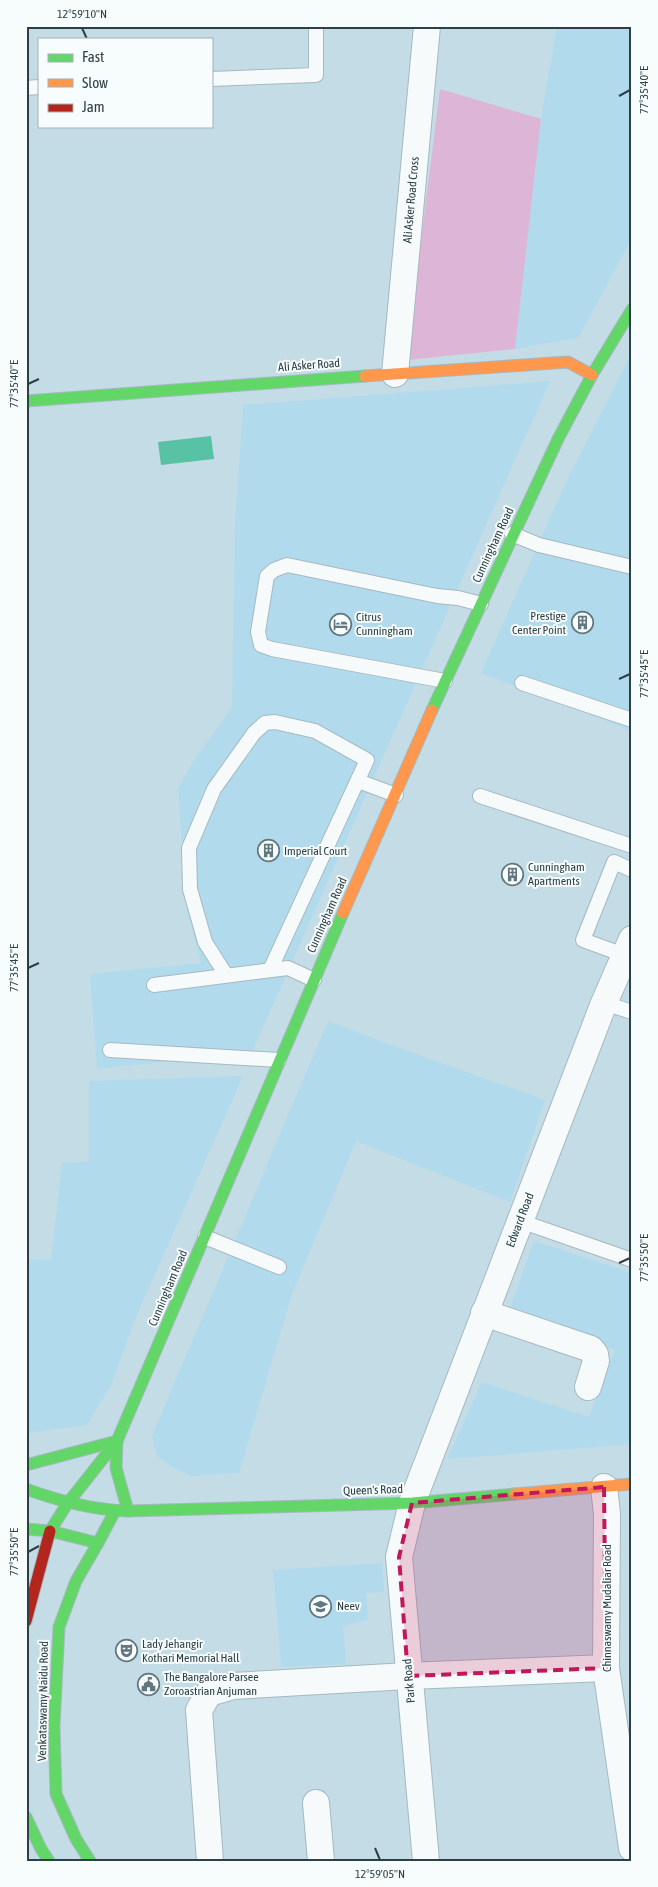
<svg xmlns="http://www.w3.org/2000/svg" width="658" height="1887" font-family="'Asap Condensed',sans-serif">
  <rect width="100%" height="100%" fill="#c3dce6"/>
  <g fill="#b1dbec">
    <polygon points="557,26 632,26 632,238 578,338 515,349 541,119"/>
    <polygon points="632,353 632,465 629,472 632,474 632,731 481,673 566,482"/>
    <polygon points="550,381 252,1052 97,1069 90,974 201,963 187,909 178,789 192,763 232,708 235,524 243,405"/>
    <polygon points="328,1021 388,1044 545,1100 510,1202 356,1141 292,1294 239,1473 191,1476 169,1465 157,1456 152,1436"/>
    <polygon points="243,1076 135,1319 111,1385 87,1425 26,1433 26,1259 51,1260 62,1163 89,1162 89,1081"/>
    <polygon points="534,1241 632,1273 632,1444 447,1459 482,1382 589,1417 615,1350 509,1311"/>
    <polygon points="382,1563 384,1592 366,1593 368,1620 343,1626 346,1664 281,1667 273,1570"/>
  </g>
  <polygon fill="#dcb5d7" points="440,89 541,119 515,349 406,360"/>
  <polygon fill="#58c2a4" points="211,436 214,459 161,465 158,442"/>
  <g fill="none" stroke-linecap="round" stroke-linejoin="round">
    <defs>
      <g id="lane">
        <polyline points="211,79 316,75 316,26"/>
        <polyline points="26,88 39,87"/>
        <polyline points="512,534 539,545 632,567"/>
        <polyline points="445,681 272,649 261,645 258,632 267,576 274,570 287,565 437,596 458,598 481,604"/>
        <polyline points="522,683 632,720"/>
        <polyline points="358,781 396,795"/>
        <polyline points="480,796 632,846"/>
        <polyline points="624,955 583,940 614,862 632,870"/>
        <polyline points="226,975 205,942 190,889 189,848 214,789 254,733 265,723 275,722 315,731 367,760 270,970"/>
        <polyline points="154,985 288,968 314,980"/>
        <polyline points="604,1003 632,1012"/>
        <polyline points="110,1050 279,1060"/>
        <polyline points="520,1221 632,1260"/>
        <polyline points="205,1237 279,1267"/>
      </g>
      <g id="street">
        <polyline points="395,374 427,26"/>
        <polyline points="484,1313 591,1349 595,1354 596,1361 588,1387"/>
        <polyline points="604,1487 607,1514 606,1668 632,1848"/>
        <polyline points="316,1803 321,1861"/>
        <polyline points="210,1861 199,1710 209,1693 233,1686 408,1676 606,1668"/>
        <polyline points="426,1861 399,1557 412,1503 604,1003 632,939"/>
      </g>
      <g id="fast">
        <polyline points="26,401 365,376"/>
        <polyline points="432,710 558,439 592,375 632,309"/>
        <polyline points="117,1441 116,1468 128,1511"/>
        <polyline points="26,1465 117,1441"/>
        <path d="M26,1489C59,1501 92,1510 128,1511L412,1503L515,1494"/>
        <polyline points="26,1529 50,1531 98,1543 115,1511"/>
        <polyline points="50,1531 67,1504 117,1441 343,913"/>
        <polyline points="26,1817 41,1849 49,1861"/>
        <polyline points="90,1861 76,1839 56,1794 54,1726 59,1627 76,1581 98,1543"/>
      </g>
      <g id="slow">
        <polyline points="365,376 568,362 592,375"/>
        <polyline points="343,913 432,710"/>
        <polyline points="515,1494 632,1484"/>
      </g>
      <polyline id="jam" points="26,1621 50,1531"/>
    </defs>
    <use href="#lane" stroke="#a5b9c1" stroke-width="16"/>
    <use href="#street" stroke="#a5b9c1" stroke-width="28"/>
    <use href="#fast" stroke="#a5b9c1" stroke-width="13"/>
    <use href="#slow" stroke="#a5b9c1" stroke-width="13"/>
    <use href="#jam" stroke="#a5b9c1" stroke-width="13"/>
    <use href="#lane" stroke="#f6fafb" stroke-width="14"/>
    <use href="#street" stroke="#f6fafb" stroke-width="26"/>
    <use href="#fast" stroke="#63d668" stroke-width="11"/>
    <use href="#slow" stroke="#ff974d" stroke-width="11"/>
    <use href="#jam" stroke="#b3261e" stroke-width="11"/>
  </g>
  <path fill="#c2185b" fill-opacity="0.2" stroke="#c2185b" stroke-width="4" stroke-dasharray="10 6" stroke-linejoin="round" d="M604,1487L606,1668L408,1676L399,1557L412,1503Z"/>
  <path fill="none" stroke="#2d4047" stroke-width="2" d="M82,28L87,39M619,96L630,90M28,384L39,379M619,679L630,674M28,968L39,963M619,1263L630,1258M28,1552L39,1546M375,1848L380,1860"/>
  <defs>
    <symbol id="building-ring" viewBox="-11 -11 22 22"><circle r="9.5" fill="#f7fcfd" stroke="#62777f" stroke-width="1.5"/><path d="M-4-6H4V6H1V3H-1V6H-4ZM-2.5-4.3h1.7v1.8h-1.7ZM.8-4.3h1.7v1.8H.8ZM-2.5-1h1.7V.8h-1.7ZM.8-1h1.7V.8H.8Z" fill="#62777f"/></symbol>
    <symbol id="hotel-ring" viewBox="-11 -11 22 22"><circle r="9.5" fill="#f7fcfd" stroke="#62777f" stroke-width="1.5"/><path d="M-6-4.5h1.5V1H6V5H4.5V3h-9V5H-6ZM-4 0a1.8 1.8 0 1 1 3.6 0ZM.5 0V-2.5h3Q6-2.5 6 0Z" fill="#62777f"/></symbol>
    <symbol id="school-ring" viewBox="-11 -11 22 22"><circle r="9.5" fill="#f7fcfd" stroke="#62777f" stroke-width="1.5"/><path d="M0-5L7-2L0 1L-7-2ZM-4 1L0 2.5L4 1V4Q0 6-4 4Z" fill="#62777f"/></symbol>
    <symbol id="theatre-ring" viewBox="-11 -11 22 22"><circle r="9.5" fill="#f7fcfd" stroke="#62777f" stroke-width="1.5"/><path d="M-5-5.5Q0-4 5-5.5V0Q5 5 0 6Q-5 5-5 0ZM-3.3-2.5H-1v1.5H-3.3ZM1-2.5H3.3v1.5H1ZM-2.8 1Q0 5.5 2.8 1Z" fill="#62777f"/></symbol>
    <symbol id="civic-ring" viewBox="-11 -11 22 22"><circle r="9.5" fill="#f7fcfd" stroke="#62777f" stroke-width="1.5"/><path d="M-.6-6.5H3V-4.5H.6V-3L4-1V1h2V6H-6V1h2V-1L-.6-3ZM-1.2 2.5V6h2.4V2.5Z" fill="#62777f"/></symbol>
  </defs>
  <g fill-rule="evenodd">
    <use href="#building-ring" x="570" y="610" width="25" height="25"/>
    <use href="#hotel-ring" x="328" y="612" width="25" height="25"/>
    <use href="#building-ring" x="256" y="838" width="25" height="25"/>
    <use href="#building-ring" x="500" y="862" width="25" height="25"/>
    <use href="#school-ring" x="308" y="1594" width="25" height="25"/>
    <use href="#theatre-ring" x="114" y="1638" width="25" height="25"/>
    <use href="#civic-ring" x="136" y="1672" width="25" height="25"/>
  </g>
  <g text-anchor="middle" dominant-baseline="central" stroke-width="4" stroke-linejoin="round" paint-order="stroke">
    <g font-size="12" fill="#2d4047" stroke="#f7fcfd">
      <text transform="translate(411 200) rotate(-85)">Ali Asker Road Cross</text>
      <text transform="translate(309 365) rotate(-4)">Ali Asker Road</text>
      <text transform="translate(493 545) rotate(-65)">Cunningham Road</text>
      <text transform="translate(327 915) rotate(-66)">Cunningham Road</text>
      <text transform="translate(520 1220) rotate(-69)">Edward Road</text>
      <text transform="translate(168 1288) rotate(-67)">Cunningham Road</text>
      <text transform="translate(373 1490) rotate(-2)">Queen's Road</text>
      <text transform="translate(607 1608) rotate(-90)">Chinnaswamy Mudaliar Road</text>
      <text transform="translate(409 1681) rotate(-95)">Park Road</text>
      <text transform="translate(43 1701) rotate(-89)">Venkataswamy Naidu Road</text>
    </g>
    <g font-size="12" fill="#2d4047" stroke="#f7fcfd" text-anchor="start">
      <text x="566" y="616" text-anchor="end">Prestige<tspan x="566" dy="14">Center Point</tspan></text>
      <text x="356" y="617">Citrus<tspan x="356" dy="14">Cunningham</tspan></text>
      <text x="284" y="851">Imperial Court</text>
      <text x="528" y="867">Cunningham<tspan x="528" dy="14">Apartments</tspan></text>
      <text x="337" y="1606">Neev</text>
      <text x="142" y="1644">Lady Jehangir<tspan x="142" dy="14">Kothari Memorial Hall</tspan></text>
      <text x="164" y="1677">The Bangalore Parsee<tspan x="164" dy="14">Zoroastrian Anjuman</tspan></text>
    </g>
  </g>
  <rect width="658" height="1887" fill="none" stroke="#f7fcfd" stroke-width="55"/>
  <rect x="38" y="38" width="175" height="90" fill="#f7fcfd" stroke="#a6b1b4"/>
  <rect x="48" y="54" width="25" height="8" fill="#63d668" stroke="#a6b1b4"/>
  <text x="82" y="62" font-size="15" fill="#2d4047">Fast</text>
  <rect x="48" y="79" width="25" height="8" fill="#ff974d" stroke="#a6b1b4"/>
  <text x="82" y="88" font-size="15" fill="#2d4047">Slow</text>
  <rect x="48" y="104" width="25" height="8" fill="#b3261e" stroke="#a6b1b4"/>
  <text x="82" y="112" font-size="15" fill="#2d4047">Jam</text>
  <rect x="28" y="28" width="602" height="1832" fill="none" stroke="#2d4047" stroke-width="2"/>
  <g font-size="12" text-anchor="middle" fill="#2d4047">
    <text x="82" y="18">12°59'10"N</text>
    <text transform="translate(644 90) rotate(-90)" y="4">77°35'40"E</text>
    <text transform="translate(14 384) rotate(-90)" y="4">77°35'40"E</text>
    <text transform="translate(644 674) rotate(-90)" y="4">77°35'45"E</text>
    <text transform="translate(14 968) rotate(-90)" y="4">77°35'45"E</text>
    <text transform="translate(644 1258) rotate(-90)" y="4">77°35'50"E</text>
    <text transform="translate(14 1552) rotate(-90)" y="4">77°35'50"E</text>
    <text x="380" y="1878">12°59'05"N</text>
  </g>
</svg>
